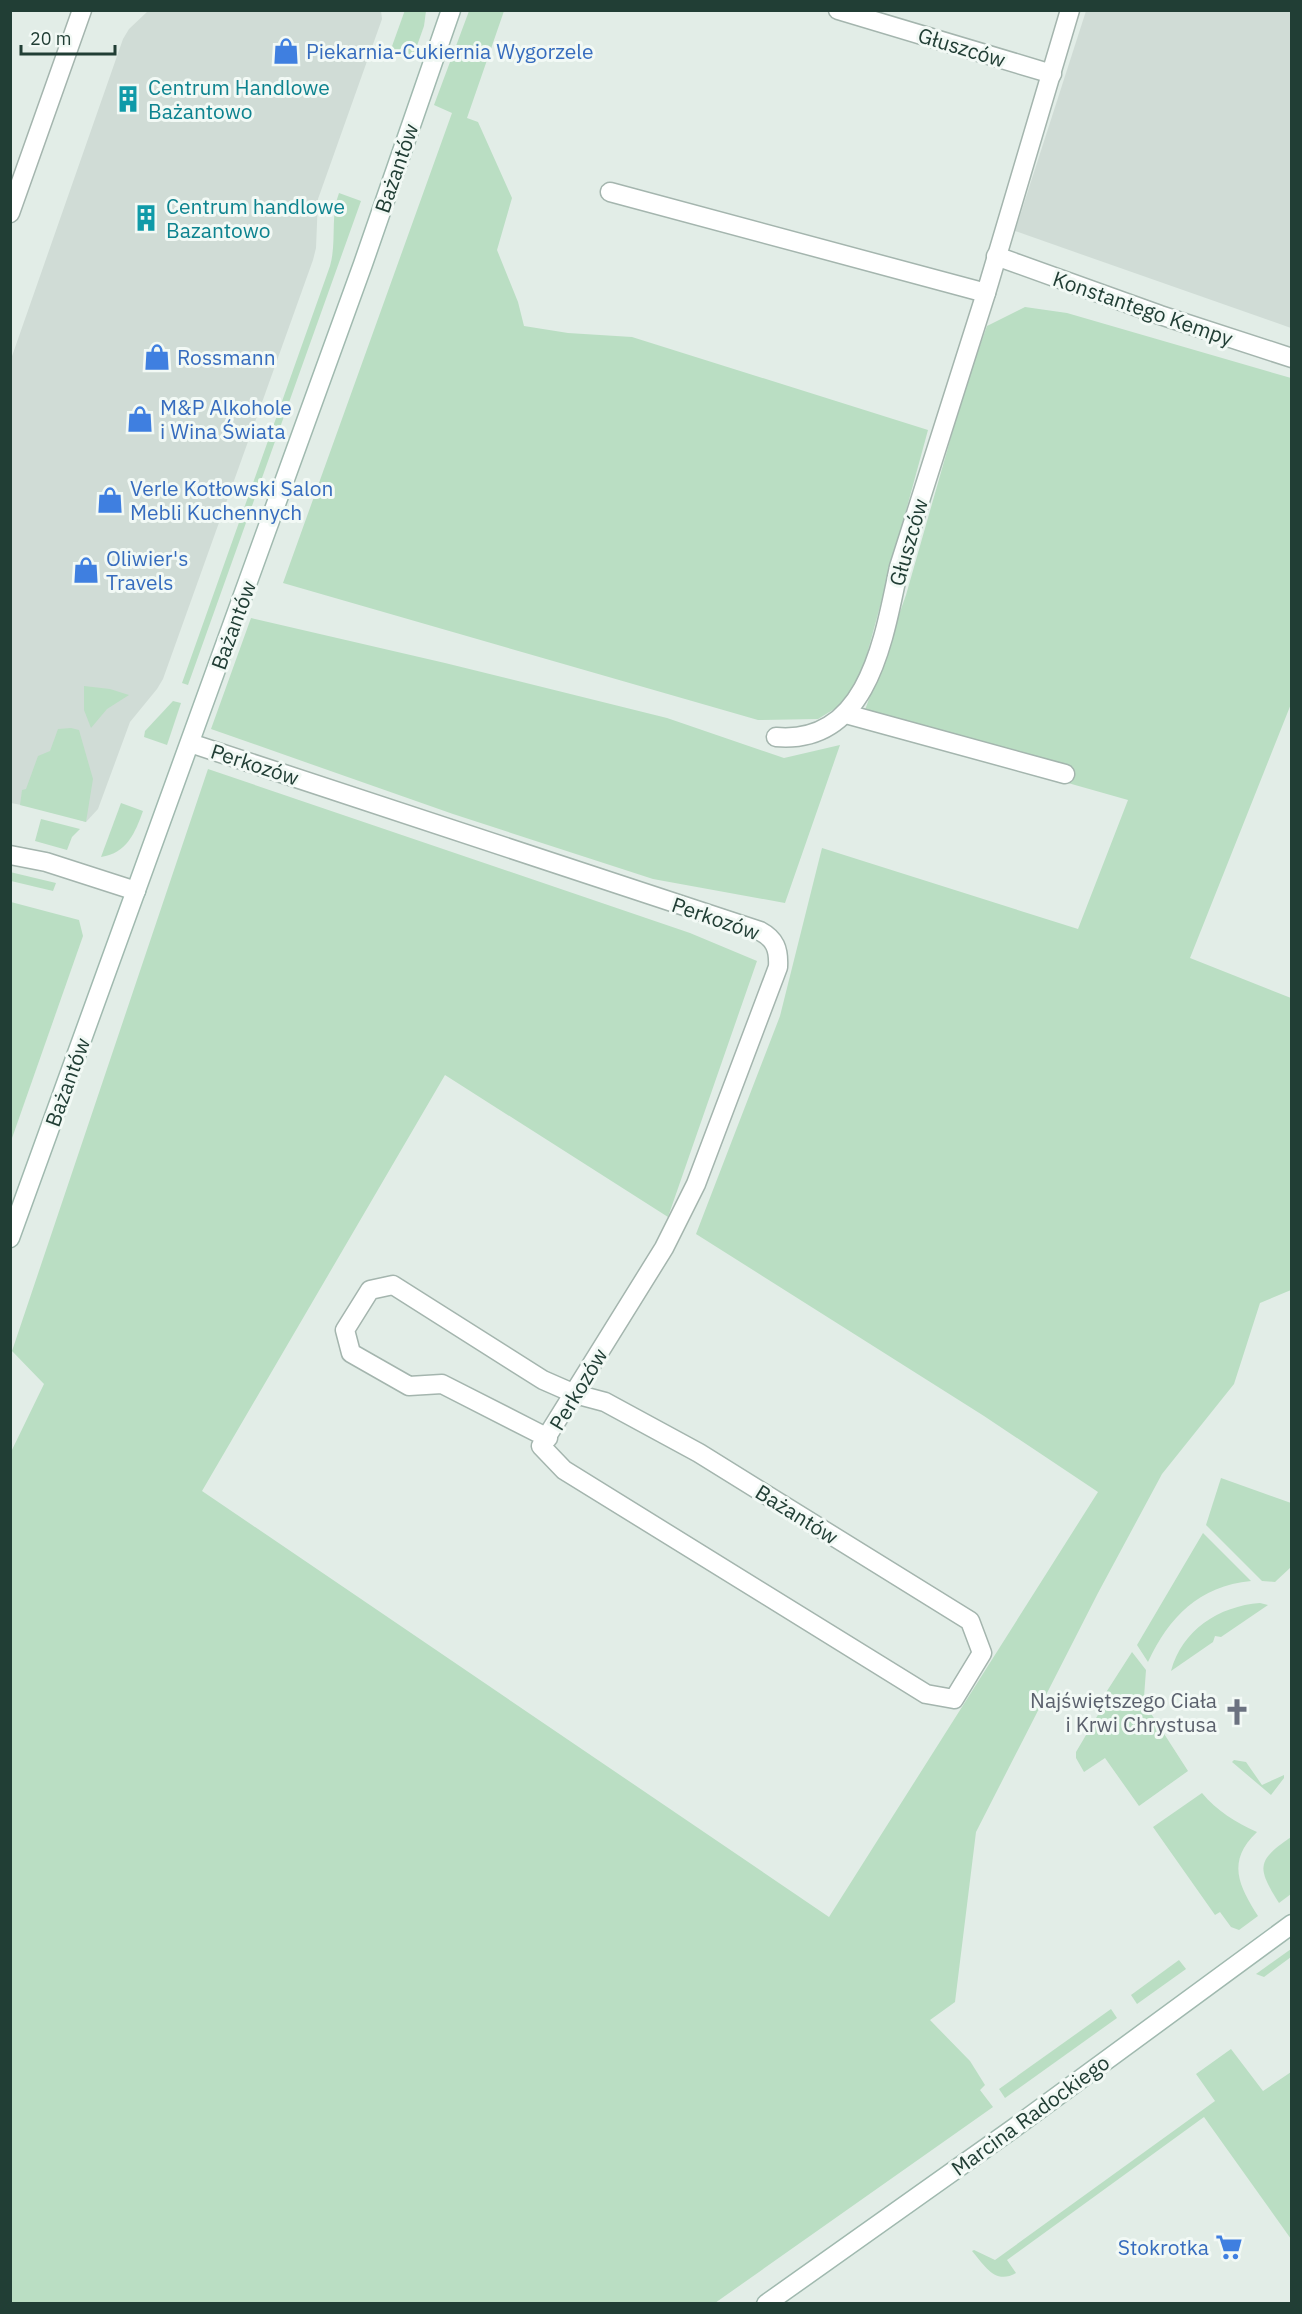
<svg xmlns="http://www.w3.org/2000/svg" width="1302" height="2314" font-family="'IBM Plex Sans',sans-serif">
  <rect width="100%" height="100%" fill="#e2ede7"/>
  <g fill="#d0dcd6">
    <polygon points="148,11 381,11 382,19 318,199 316,248 313,260 163,679 157,689 130,722 98,809 86,822 47,810 11,803 11,359 123,39 129,29"/>
    <polygon points="1086,11 1291,11 1291,328 1015,231"/>
  </g>
  <g fill="#badec3">
    <polygon points="405,10 426,11 424,26 413,57 391,49"/>
    <polygon points="469,11 504,11 467,118 478,122 512,198 497,250 518,302 524,326 568,333 632,337 928,430 860,680 844,703 818,719 758,720 283,583 452,113 434,105"/>
    <path d="M339,193L361,201L188,685L182,683L330,266C337,242 330,216 339,193Z"/>
    <polygon points="1025,307 1067,313 1291,378 1291,704 1190,958 1291,998 1291,1290 1260,1303 1234,1384 1162,1474 1098,1593 976,1832 955,2002 930,2020 970,2061 985,2085 980,2090 993,2107 715,2303 11,2303 10,1454 44,1384 12,1351 208,769 690,933 757,961 668,1217 445,1075 202,1491 829,1917 1098,1492 984,1416 696,1234 780,1016 822,848 1078,929 1128,800 860,724 906,595 967,381 987,326"/>
    <polygon points="251,618 445,663 667,718 784,758 840,745 785,903 653,879 453,814 211,729"/>
    <polygon points="84,686 110,689 129,695 107,709 91,728 84,710"/>
    <polygon points="173,701 181,703 167,745 144,737 145,731"/>
    <polygon points="71,728 79,730 93,779 86,822 20,805 22,790 26,789 38,756 50,751 58,729"/>
    <path d="M121,803L143,811C135,833 127,853 101,857Z"/>
    <polygon points="41,819 80,829 72,837 67,850 35,841"/>
    <polygon points="10,872 56,883 53,891 11,881"/>
    <polygon points="11,902 79,920 83,936 11,1141"/>
    <polygon points="1221,1478 1291,1503 1291,1567 1275,1582 1262,1581 1206,1525"/>
    <path d="M1203,1533L1251,1581C1199,1586 1169,1617 1148,1662L1137,1645Z"/>
    <path d="M1260,1603L1268,1605L1221,1637L1215,1636L1213,1642L1171,1671C1182,1630 1219,1606 1260,1603Z"/>
    <polygon points="1132,1652 1146,1670 1144,1697 1150,1712 1188,1771 1139,1806 1105,1758 1084,1772 1076,1758 1076,1752 1102,1708 1098,1705"/>
    <polygon points="1234,1760 1246,1762 1262,1785 1284,1775 1284,1778 1271,1795 1232,1762"/>
    <path d="M1202,1793C1217,1811 1235,1822 1257,1832C1226,1861 1239,1886 1258,1916L1239,1930L1231,1927L1220,1912L1215,1915L1153,1827Z"/>
    <path d="M1291,1837V1894L1279,1903C1257,1868 1256,1861 1291,1837Z"/>
    <polygon points="1291,1949 1291,1957 1264,1977 1256,1974"/>
    <polygon points="1179,1960 1186,1969 1137,2004 1131,1995"/>
    <polygon points="1111,2009 1117,2018 1005,2098 999,2089"/>
    <path d="M1231,2049L1263,2091L1291,2072V2239L1204,2117L1007,2260L1016,2273C995,2285 985,2266 972,2251L974,2250L995,2260L1215,2101L1196,2074Z"/>
  </g>
  <g fill="none" stroke-linecap="round" stroke-linejoin="round">
    <defs>
      <g id="street">
        <polyline points="838,10 1052,74"/>
        <polyline points="610,192 986,293"/>
        <polyline points="10,213 82,10"/>
        <polyline points="996,256 1160,315 1292,358"/>
        <polyline points="846,714 1065,774"/>
        <path d="M776,737C869,745 884,637 899,567L986,293L1070,10"/>
        <path d="M190,743L760,931C775,939 779,949 778,967L696,1184L664,1248L541,1446L564,1470L926,1694L954,1699L982,1653L970,1621L699,1453L605,1402L575,1394L543,1380L393,1285L370,1290L345,1330L351,1353L409,1386L442,1384L548,1438"/>
        <polyline points="10,855 46,862 136,891"/>
      </g>
      <g id="secondary">
        <polyline points="10,1238 363,264 451,10"/>
        <polyline points="766,2304 1014,2128 1292,1924"/>
      </g>
    </defs>
    <use href="#street" stroke="#a4b5ae" stroke-width="21"/>
    <use href="#secondary" stroke="#a0b9af" stroke-width="21"/>
    <use href="#street" stroke="#fff" stroke-width="18"/>
    <use href="#secondary" stroke="#fff" stroke-width="18"/>
  </g>
  <defs>
    <symbol id="shop-bare" viewBox="-9 -9 18 18"><path d="M-5-2.5h2.3a2.7 3.5 0 0 1 5.4 0H5L5.5 6h-11ZM-1.5-2.5h3a1.5 2.3 0 0 0-3 0Z" fill="#3f7fe0" stroke="#f2f9f5" stroke-width="2.5" paint-order="stroke"/></symbol>
    <symbol id="building-bare" viewBox="-9 -9 18 18"><path d="M-4-6H4V6H1V3H-1V6H-4ZM-2.5-4.3h1.7v1.8h-1.7ZM.8-4.3h1.7v1.8H.8ZM-2.5-1h1.7V.8h-1.7ZM.8-1h1.7V.8H.8Z" fill="#0f9aa8" stroke="#f2f9f5" stroke-width="2.5" paint-order="stroke"/></symbol>
    <symbol id="church-bare" viewBox="-9 -9 18 18"><path d="M-1.2-6h2.4v3.5h3.3v2.4h-3.3V6h-2.4V-.1h-3.3v-2.4h3.3Z" fill="#6b7280" stroke="#f2f9f5" stroke-width="2.5" paint-order="stroke"/></symbol>
    <symbol id="supermarket-bare" viewBox="-9 -9 18 18"><path d="M-6-5.5h2.5l.6 2H6L4.5 2H-2.5L-4.4-4H-6ZM-1.5 3.2a1.3 1.3 0 1 0 .1 0ZM3 3.2a1.3 1.3 0 1 0 .1 0Z" fill="#3f7fe0" stroke="#f2f9f5" stroke-width="2.5" paint-order="stroke"/></symbol>
  </defs>
  <g fill-rule="evenodd">
    <use href="#shop-bare" x="267" y="32" width="38" height="38"/>
    <use href="#building-bare" x="109" y="80" width="38" height="38"/>
    <use href="#building-bare" x="127" y="199" width="38" height="38"/>
    <use href="#shop-bare" x="138" y="338" width="38" height="38"/>
    <use href="#shop-bare" x="121" y="400" width="38" height="38"/>
    <use href="#shop-bare" x="91" y="481" width="38" height="38"/>
    <use href="#shop-bare" x="67" y="551" width="38" height="38"/>
    <use href="#church-bare" x="1218" y="1693" width="38" height="38"/>
    <use href="#supermarket-bare" x="1210" y="2228" width="38" height="38"/>
  </g>
  <g text-anchor="middle" dominant-baseline="central" stroke-width="6" stroke-linejoin="round" paint-order="stroke">
    <g font-size="21" fill="#213e35" stroke="#f2f9f5">
      <text transform="translate(962 47) rotate(17)">Głuszców</text>
      <text transform="translate(396 168) rotate(-71)">Bażantów</text>
      <text transform="translate(1143 308) rotate(19)">Konstantego Kempy</text>
      <text transform="translate(908 542) rotate(-74)">Głuszców</text>
      <text transform="translate(233 625) rotate(-70)">Bażantów</text>
      <text transform="translate(255 764) rotate(18)">Perkozów</text>
      <text transform="translate(716 918) rotate(19)">Perkozów</text>
      <text transform="translate(67 1082) rotate(-70)">Bażantów</text>
      <text transform="translate(578 1389) rotate(-59)">Perkozów</text>
      <text transform="translate(797 1514) rotate(32)">Bażantów</text>
      <text transform="translate(1030 2115) rotate(-36)">Marcina Radockiego</text>
    </g>
    <g font-size="21" fill="#366cbe" stroke="#f2f9f5" text-anchor="start">
      <text x="306" y="51">Piekarnia-Cukiernia Wygorzele</text>
      <text x="177" y="357">Rossmann</text>
      <text x="160" y="407">M&amp;P Alkohole<tspan x="160" dy="24">i Wina Świata</tspan></text>
      <text x="130" y="488">Verle Kotłowski Salon<tspan x="130" dy="24">Mebli Kuchennych</tspan></text>
      <text x="106" y="558">Oliwier's<tspan x="106" dy="24">Travels</tspan></text>
      <text x="1209" y="2247" text-anchor="end">Stokrotka</text>
    </g>
    <g font-size="21" fill="#0d838f" stroke="#f2f9f5" text-anchor="start">
      <text x="148" y="87">Centrum Handlowe<tspan x="148" dy="24">Bażantowo</tspan></text>
      <text x="166" y="206">Centrum handlowe<tspan x="166" dy="24">Bazantowo</tspan></text>
    </g>
    <g font-size="21" fill="#5b616d" stroke="#f2f9f5" text-anchor="end">
      <text x="1217" y="1700">Najświętszego Ciała<tspan x="1217" dy="24">i Krwi Chrystusa</tspan></text>
    </g>
  </g>
  <rect width="1302" height="2314" fill="none" stroke="#213e35" stroke-width="24"/>
  <path d="M21 45v9h94v-9" fill="none" stroke="#213e35" stroke-width="3"/>
  <text x="30" y="45" font-size="18" fill="#213e35" stroke="#f2f9f5" stroke-width="4.5" paint-order="stroke">20 m</text>
</svg>
